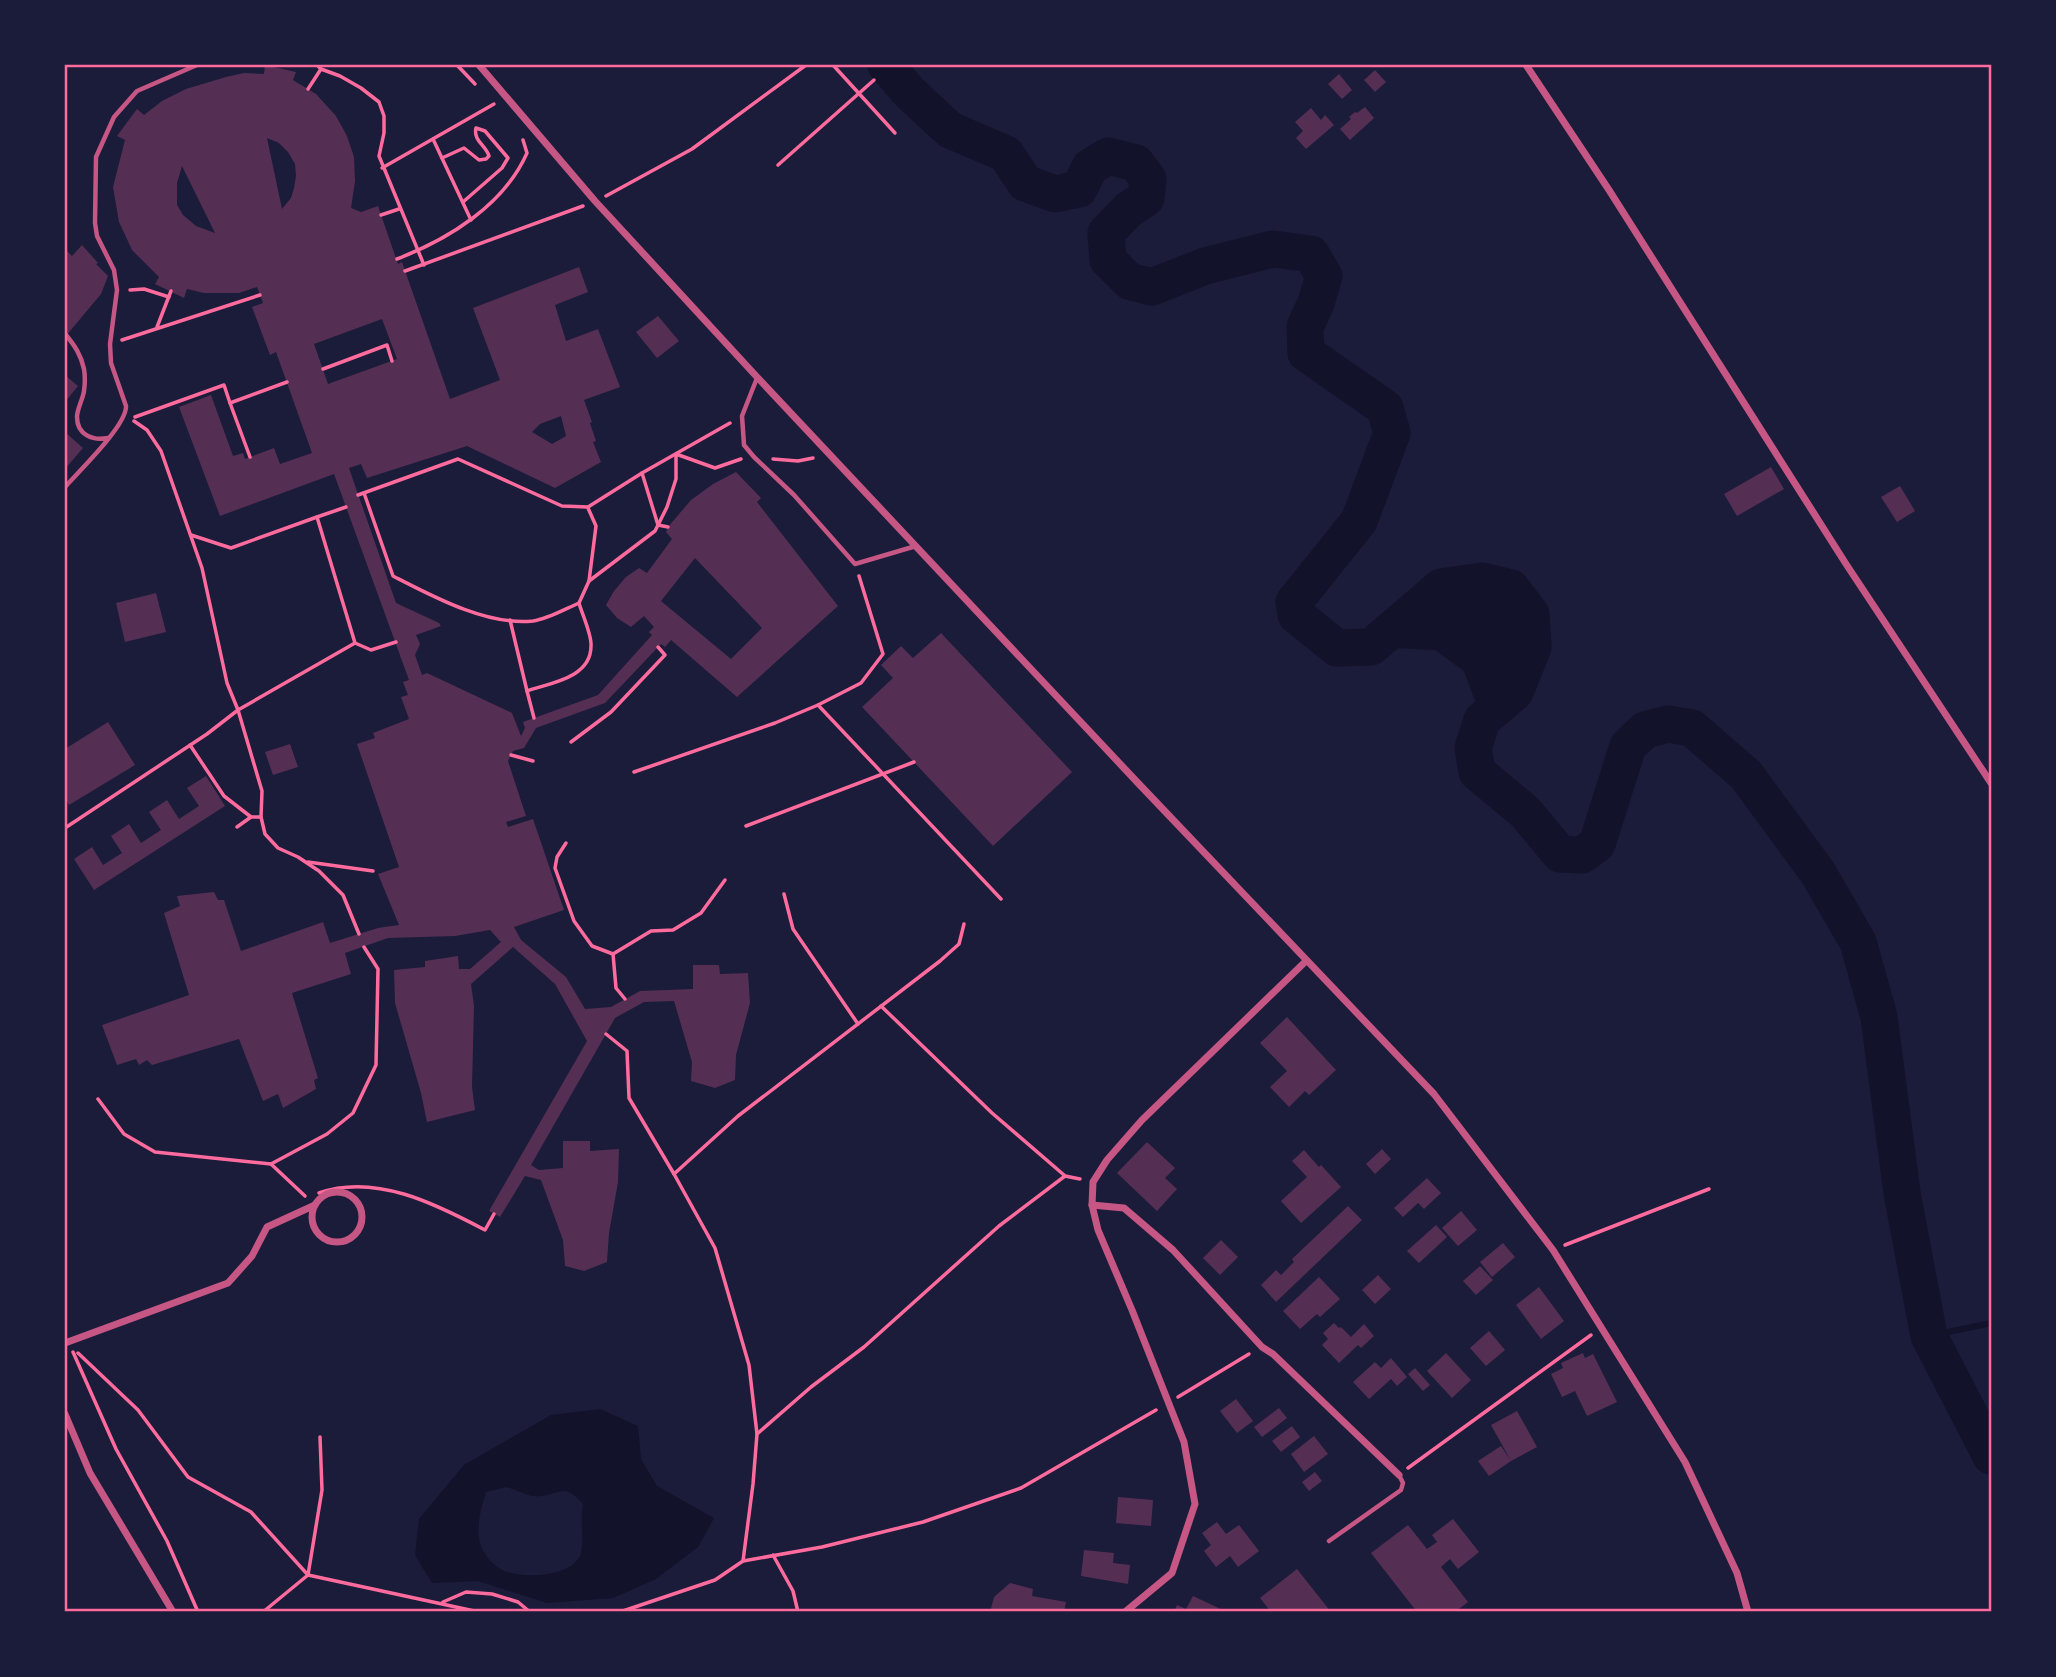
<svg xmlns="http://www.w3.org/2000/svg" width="2056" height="1677" font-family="'Exo 2',sans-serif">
  <rect width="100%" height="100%" fill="#1b1b3a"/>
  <g fill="#12122b" fill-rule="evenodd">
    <polygon points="1482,581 1511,588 1531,614 1533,647 1515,692 1482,720 1464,671 1435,650 1371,647 1441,587"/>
    <path d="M600,1409L638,1426L641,1459L657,1486L714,1518L698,1547L656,1579L613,1598L547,1603L478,1581L432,1583L415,1555L419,1519L464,1465L551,1415ZM506,1487C515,1489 525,1495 533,1496C559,1498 561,1479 583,1504C580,1520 584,1540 581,1553C574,1578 521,1579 502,1570C493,1565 484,1555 481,1546C475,1529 481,1508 486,1492Z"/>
  </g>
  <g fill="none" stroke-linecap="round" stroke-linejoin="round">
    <polyline stroke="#12122b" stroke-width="6" points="1929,1336 1991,1323"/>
    <polyline stroke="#12122b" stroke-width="37" points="886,65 909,92 950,130 1006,154 1025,183 1055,194 1079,189 1090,167 1108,156 1136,163 1148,179 1146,198 1128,210 1106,233 1108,260 1129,281 1152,287 1205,266 1273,249 1311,254 1324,276 1316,303 1305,327 1306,353 1385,408 1392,433 1359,521 1294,602 1296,615 1337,648 1371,647 1441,587 1482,581 1511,588 1531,614 1533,647 1515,692 1482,720 1473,748 1477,772 1525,812 1560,854 1582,855 1597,844 1628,746 1645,730 1668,724 1692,728 1746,775 1818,873 1858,942 1879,1017 1902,1193 1929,1336 1991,1456"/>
  </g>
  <g fill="#542f53" fill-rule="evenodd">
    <path d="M265,65L296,72L293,80L316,94L336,116L347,136L354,157L355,181L351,208L361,212L378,206L398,264L402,262L450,399L500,380L473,308L579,267L588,292L555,305L566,341L598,329L620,387L584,400L592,422L590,423L596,441L593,442L601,462L555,488L467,446L367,478L361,464L349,468L396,603L439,623L441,626L416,635L420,644L415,655L422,675L427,673L512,713L521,736L525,728L523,722L598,695L652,635L649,632L654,627L644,616L631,627L617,618L606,605L614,591L626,577L639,568L647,573L672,539L666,532L668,527L691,500L713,484L736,472L761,498L757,502L838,606L737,697L671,640L665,647L661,644L605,703L536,728L524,748L513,751L508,761L526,816L506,822L508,827L533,819L564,910L514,927L521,940L566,977L585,1009L611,1007L640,991L693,989V965H719L720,974L748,973L750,1003L736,1055L735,1080L715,1088L691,1081L692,1062L674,1001L644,1002L615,1018L531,1165L539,1170L563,1168V1141H590V1151L619,1149L618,1182L609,1233L607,1262L584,1271L565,1266L563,1240L541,1180L525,1176L500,1217L489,1211L587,1041L555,984L513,947L471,984L474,1006L472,1087L475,1110L427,1122L421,1093L395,1003L394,970L425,967V961L458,956L459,969H470L501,942L490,930L455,936L388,938L345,953L351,974L292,993L318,1078L314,1080L316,1089L283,1108L278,1094L263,1101L239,1039L152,1065L147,1060L139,1065L136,1059L117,1065L102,1025L189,995L164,913L180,906L177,896L214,892L218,900H224L241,951L323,922L330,943L378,928L399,925L378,874L399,867L357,744L375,738L373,733L409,719L401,697L408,695L403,682L409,680L334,474L220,516L179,407L211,395L233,456L243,453L245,459L274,448L280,464L312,453L276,352L270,355L252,307L263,303L257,287L239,293H204L187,289L184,298L155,284L159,277L132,250L119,222L113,187L125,140L117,136L137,109L144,115L162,101L186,89L226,77L244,73L264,74ZM267,138L279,143L288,152L295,164L296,176L294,188L291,198L282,209ZM182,166L215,233L196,226L183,215L177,205V183ZM382,319L397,359L328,384L314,344ZM561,416L566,436L552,444L532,432L540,424ZM695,558L762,628L731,659L661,601Z"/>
    <polygon points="1375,70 1386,82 1375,92 1364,80"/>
    <polygon points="1339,74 1352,90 1342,99 1328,84"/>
    <polygon points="1365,107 1374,118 1350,140 1340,129 1351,119 1349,117 1355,112 1357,113"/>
    <polygon points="1311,108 1321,120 1325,115 1334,125 1306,149 1296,138 1303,131 1295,122"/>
    <polygon points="82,245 98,263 96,264 108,276 101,294 65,337 65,249 72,256"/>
    <polygon points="658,316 679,341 657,358 636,332"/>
    <polygon points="65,375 78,386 65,402"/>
    <polygon points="65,432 83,448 65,469"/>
    <polygon points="1771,467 1784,489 1737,516 1724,494"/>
    <polygon points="1900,486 1915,511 1897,522 1881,497"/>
    <polygon points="156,593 166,632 125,642 116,603"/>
    <polygon points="941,633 1072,772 993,846 862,707 893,678 881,665 901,646 913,658"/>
    <polygon points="108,722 135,765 69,805 65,798 65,749"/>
    <polygon points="290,744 298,767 273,775 265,752"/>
    <polygon points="206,776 225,806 94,890 74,859 92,847 103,865 122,853 111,836 129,824 141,843 161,830 149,812 167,800 179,819 199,806 187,788"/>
    <polygon points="1287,1017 1336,1070 1309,1095 1305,1091 1289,1107 1270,1087 1287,1071 1260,1043"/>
    <polygon points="1147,1142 1175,1168 1165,1178 1177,1189 1157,1211 1117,1173"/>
    <polygon points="1382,1149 1391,1159 1375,1174 1366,1164"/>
    <polygon points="1304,1150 1319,1167 1321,1165 1341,1187 1301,1223 1281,1201 1307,1177 1292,1161"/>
    <polygon points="1427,1178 1441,1193 1424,1209 1418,1203 1403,1217 1394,1208"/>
    <polygon points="1348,1206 1362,1220 1276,1302 1261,1285 1276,1270 1281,1275 1294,1262 1292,1259"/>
    <polygon points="1461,1211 1477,1230 1458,1246 1442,1228"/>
    <polygon points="1436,1225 1447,1237 1419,1263 1407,1251"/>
    <polygon points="1221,1240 1238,1257 1220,1275 1203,1258"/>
    <polygon points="1503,1243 1515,1257 1492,1277 1480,1262"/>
    <polygon points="1480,1266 1493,1280 1476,1295 1463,1281"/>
    <polygon points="1378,1275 1391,1289 1375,1304 1362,1290"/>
    <polygon points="1319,1277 1340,1299 1320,1317 1317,1314 1300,1329 1283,1311"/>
    <polygon points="1539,1287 1564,1321 1541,1339 1516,1305"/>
    <polygon points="1334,1323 1339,1328 1341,1327 1351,1337 1364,1324 1374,1336 1361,1348 1358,1345 1339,1363 1322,1345 1328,1339 1323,1333"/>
    <polygon points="1489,1331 1505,1350 1486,1366 1470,1348"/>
    <polygon points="1446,1353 1471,1380 1452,1398 1427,1371"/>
    <polygon points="1583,1353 1585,1358 1593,1354 1617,1402 1587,1416 1575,1391 1562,1397 1551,1374 1563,1368 1561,1363"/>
    <polygon points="1391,1358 1407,1377 1397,1386 1391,1379 1369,1399 1353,1382 1375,1362 1381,1368"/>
    <polygon points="1415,1368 1430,1385 1423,1391 1408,1374"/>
    <polygon points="1236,1399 1253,1421 1237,1433 1220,1411"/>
    <polygon points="1279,1408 1287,1418 1262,1437 1254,1427"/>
    <polygon points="1517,1411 1537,1447 1511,1461 1489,1476 1478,1461 1501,1446 1511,1461 1491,1425"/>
    <polygon points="1292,1426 1300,1437 1281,1452 1272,1441"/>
    <polygon points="1314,1436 1328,1454 1304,1472 1291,1454"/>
    <polygon points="1315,1472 1322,1481 1309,1491 1302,1482"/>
    <polygon points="1118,1497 1153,1500 1151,1526 1116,1523"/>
    <polygon points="1453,1519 1479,1552 1458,1569 1450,1559 1441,1567 1468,1602 1455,1612 1417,1612 1371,1553 1408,1525 1427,1549 1437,1542 1432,1535"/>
    <polygon points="1217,1522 1226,1534 1239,1525 1259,1551 1238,1567 1230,1556 1216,1567 1204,1551 1211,1545 1202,1533"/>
    <polygon points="1084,1550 1114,1553 1113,1563 1130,1565 1128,1584 1081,1576"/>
    <polygon points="1297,1569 1331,1612 1271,1612 1260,1598"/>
    <polygon points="1010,1583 1033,1589 1032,1596 1066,1602 1064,1612 990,1612 994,1597"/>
    <polygon points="1193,1596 1227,1612 1174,1612 1177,1605 1186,1609"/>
  </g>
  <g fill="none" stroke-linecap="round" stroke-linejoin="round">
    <g stroke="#ff6b9d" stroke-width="3.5">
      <polyline points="317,65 321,69 340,76 361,88 379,102 384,116 384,133 379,156 424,265"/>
      <polyline points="457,65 475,84"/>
      <polyline points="833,65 895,133"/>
      <polyline points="308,89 321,69"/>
      <polyline points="433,139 471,220"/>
      <path d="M442,158L464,148L479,160L486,159L489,156C486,145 473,141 476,128L485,131L508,158L502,168L463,202"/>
      <polyline points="778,165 874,80"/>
      <polyline points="382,168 494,104"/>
      <polyline points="606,196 692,149 806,65"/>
      <polyline points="381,215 399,209"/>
      <path d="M397,259C449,239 504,205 527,153L523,140"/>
      <polyline points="405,271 583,206"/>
      <polyline points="130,290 144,289 169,297"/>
      <polyline points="157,327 171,291"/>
      <polyline points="122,340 260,295"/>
      <polyline points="323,369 387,345 392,361"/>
      <polyline points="230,403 250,457"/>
      <polyline points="135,417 224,385 230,403 287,382"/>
      <polyline points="134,421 147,430 161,451 202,568 227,683 238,710 262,791 261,817 265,834 278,848 298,857 319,871 343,895 359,934"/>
      <polyline points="773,459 798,461 813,458"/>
      <polyline points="642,473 658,525 668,527"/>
      <path d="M364,493L393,576C432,596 487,626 533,621C548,619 565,609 579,603"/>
      <polyline points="358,495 458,459 562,506 588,507 642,473 730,423"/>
      <polyline points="317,517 346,507"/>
      <polyline points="191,535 231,548 317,517 355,643 371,650 396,642"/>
      <polyline points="589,581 655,531 667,507 676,479 676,454 715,468 741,459"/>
      <path d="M510,620L527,691C550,683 591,678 591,646C592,635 582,614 579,603L589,581L596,526L588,508"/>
      <polyline points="527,691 534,718"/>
      <polyline points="818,705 1001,899"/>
      <polyline points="571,742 611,712 665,655 658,647"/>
      <polyline points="190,745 224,796 251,817"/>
      <polyline points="511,755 533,761"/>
      <polyline points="634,772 775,723 818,705 861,683 883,654 859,576"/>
      <polyline points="746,826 914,762"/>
      <polyline points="237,827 251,817 261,817"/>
      <polyline points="65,828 207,734 238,710 355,643"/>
      <polyline points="566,843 557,857 555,868 574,921 592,946 613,954 616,988 625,999"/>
      <polyline points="308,862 373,871"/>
      <polyline points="784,894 793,929 858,1024"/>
      <polyline points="613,954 651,931 673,930 701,913 725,880"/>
      <polyline points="881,1006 992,1113 1064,1175"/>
      <polyline points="606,1034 627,1051 629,1098 674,1174 738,1116 940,961 959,944 964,924"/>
      <polyline points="98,1099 124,1134 155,1152 271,1164 327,1134 353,1113 376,1065 378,969 364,947"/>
      <polyline points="271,1164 305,1196"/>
      <polyline points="674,1174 715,1248 749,1365 757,1434 753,1484 743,1561"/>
      <path d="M319,1193C375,1173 436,1204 485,1230L494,1214"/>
      <polyline points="1565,1245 1709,1189"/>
      <polyline points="73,1352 116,1449 167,1541 198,1612"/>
      <polyline points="78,1353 138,1410 188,1477 251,1512 308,1575 479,1612"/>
      <polyline points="1178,1397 1249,1354"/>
      <polyline points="757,1434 811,1387 864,1347 999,1226 1065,1176 1080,1179"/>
      <polyline points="1408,1468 1591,1335"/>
      <polyline points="773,1555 793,1591 798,1612"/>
      <polyline points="443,1602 466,1592 492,1594 518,1602 530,1612"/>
      <polyline points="263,1612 308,1575 322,1490 320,1437"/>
      <polyline points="620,1612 715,1580 743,1561 822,1547 923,1522 1021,1488 1156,1410"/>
    </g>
    <g stroke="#c65784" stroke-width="4.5">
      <path d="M66,335C75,346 81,355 84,369C85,375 85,384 84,391C83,399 77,409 77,417C77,435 93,441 108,438"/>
      <polyline points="757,378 742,416 744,445 754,457 794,495 855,564 916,546"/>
      <path d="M65,487C79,471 127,425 126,406L111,363L110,344L117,290L114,270L97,236L95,223L96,157L114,117L137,91L197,65"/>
      <polyline points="1329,1541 1401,1490 1403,1483 1399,1475"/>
    </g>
    <g stroke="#c65784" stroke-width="7">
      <polyline points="479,65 595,201 757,377 1138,783 1434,1094 1553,1250 1685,1462 1737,1573 1748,1612"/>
      <polyline points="1526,65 1609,190 1846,564 1991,783"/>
      <circle cx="337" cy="1217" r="25"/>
      <polyline points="1092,1205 1124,1208 1173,1250 1262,1347 1273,1354 1399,1475"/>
      <polyline points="65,1343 228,1283 252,1256 267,1227 315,1205"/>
      <polyline points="65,1414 90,1473 173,1612"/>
      <polyline points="1125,1612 1172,1573 1195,1504 1184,1442 1132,1310 1098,1230 1092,1205 1093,1182 1107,1160 1142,1120 1306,961"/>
    </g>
  </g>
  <rect width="2056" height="1677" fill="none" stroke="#1b1b3a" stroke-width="133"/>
  <rect x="66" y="66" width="1924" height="1544" fill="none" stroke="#ff6b9d" stroke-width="2.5"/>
</svg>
